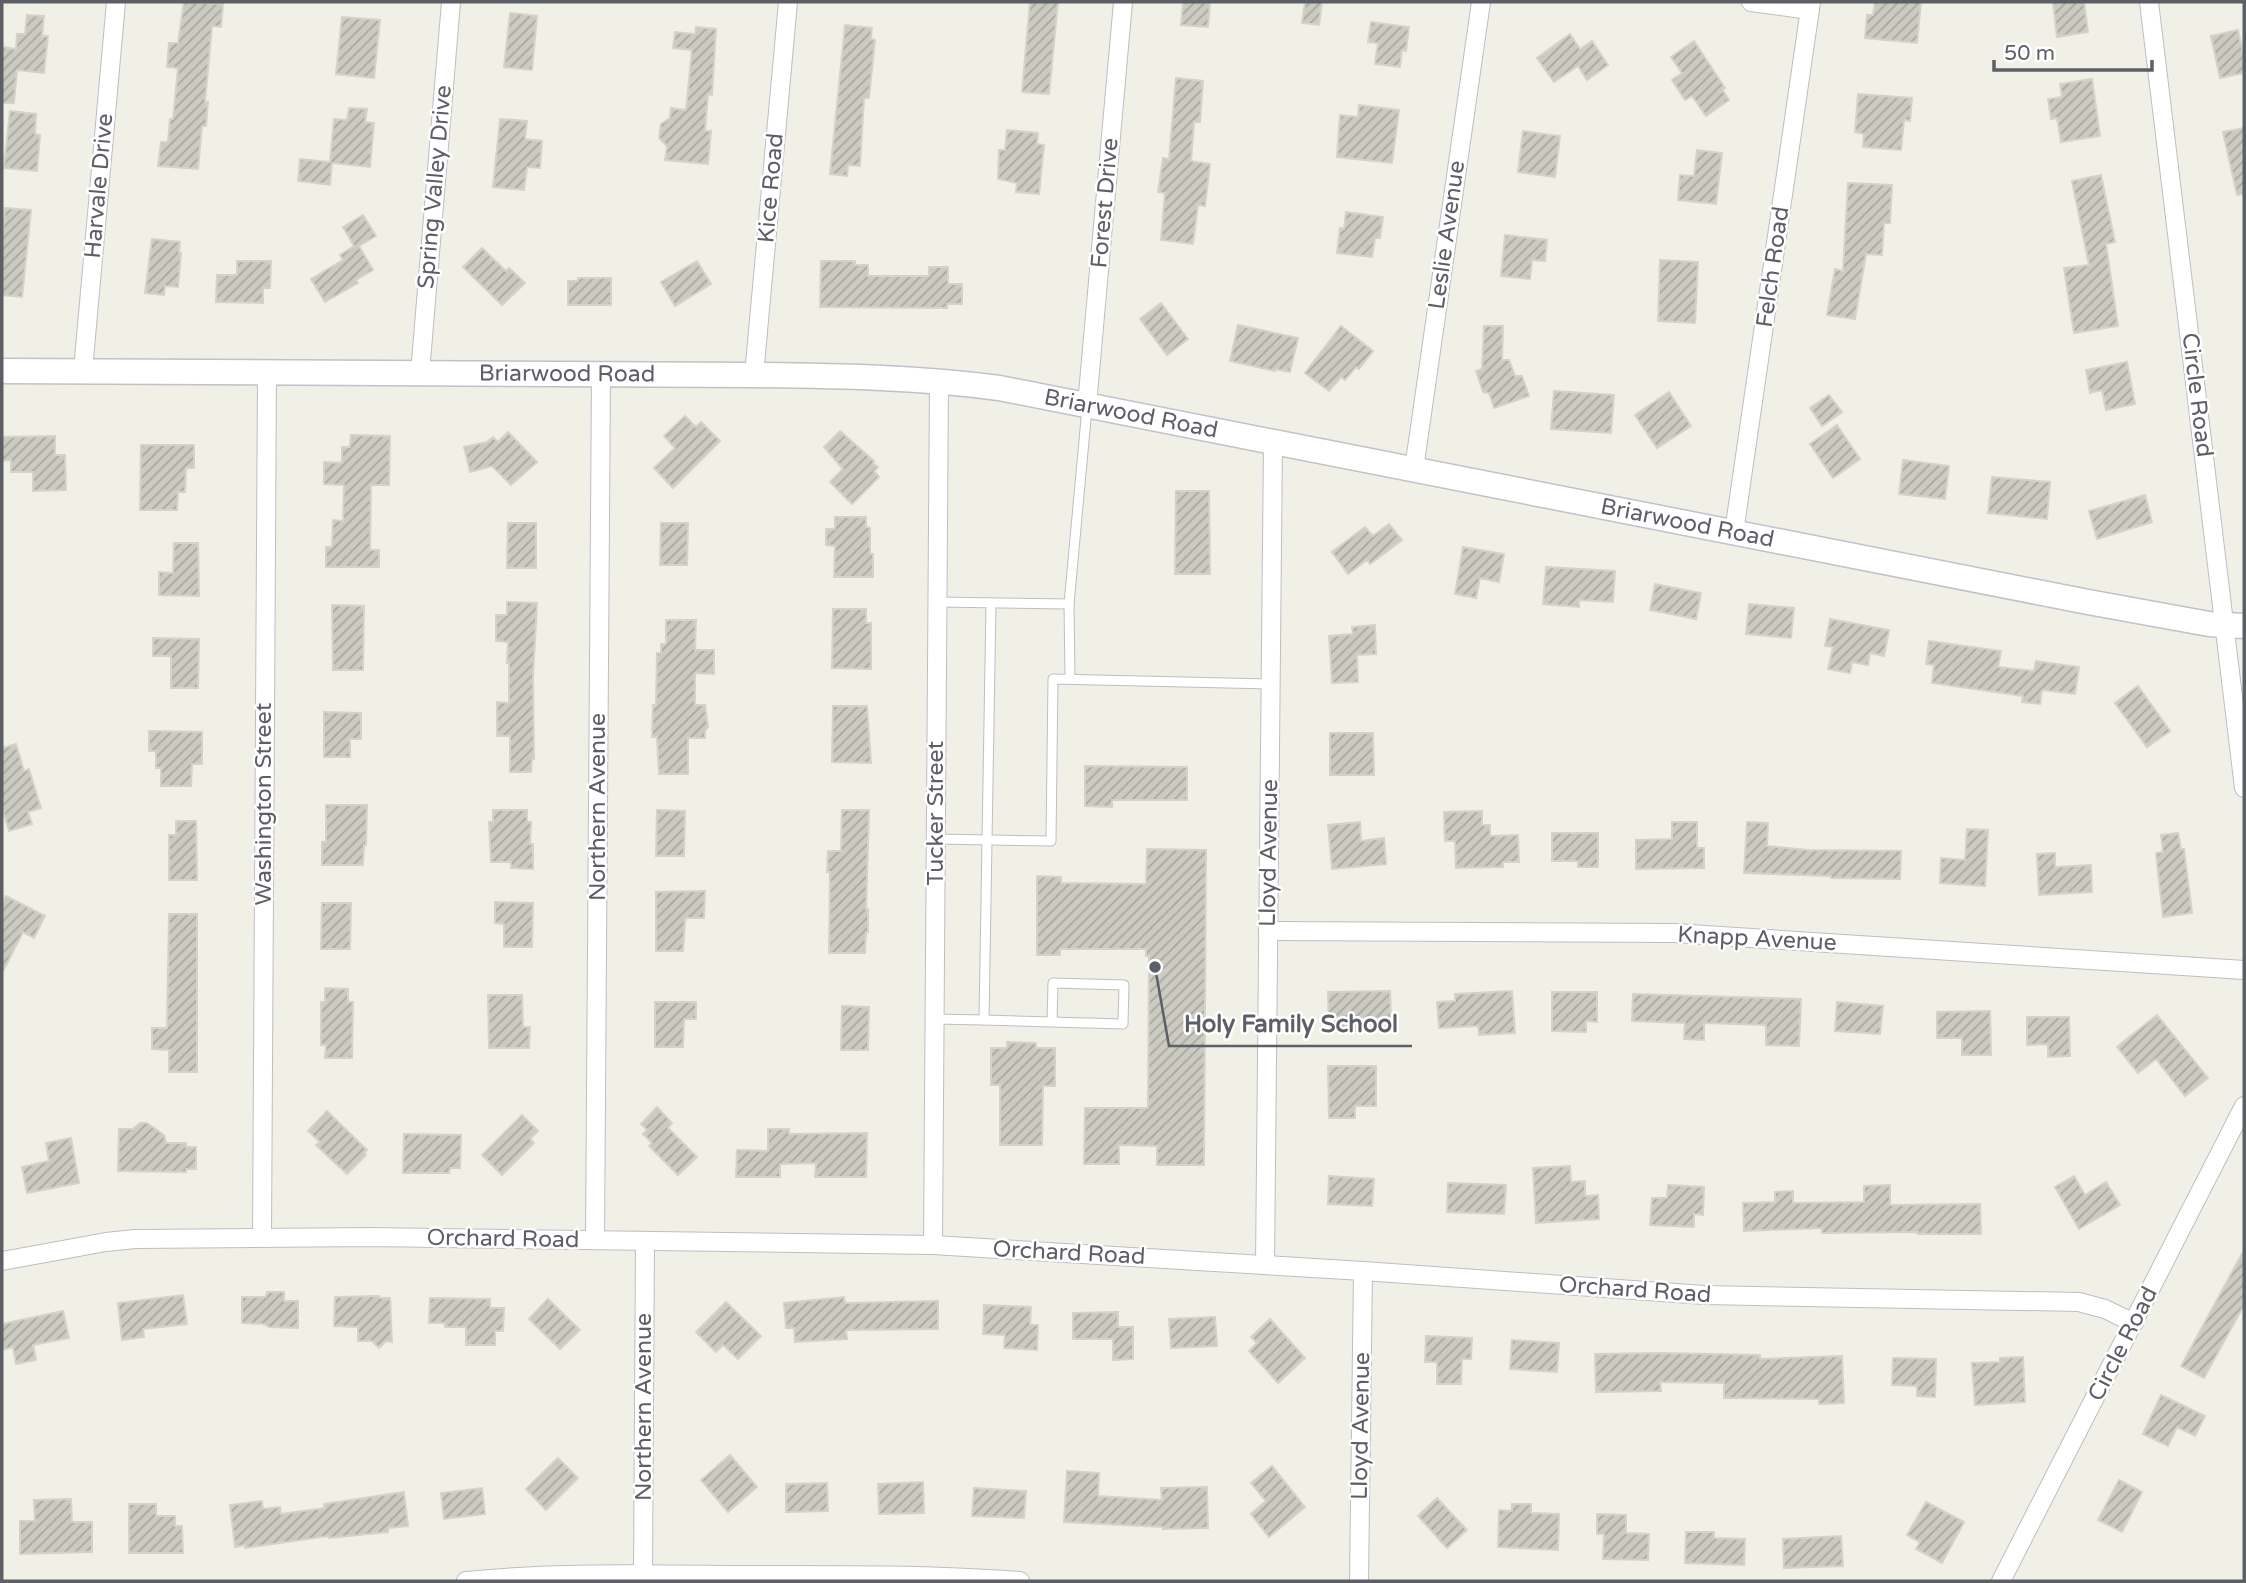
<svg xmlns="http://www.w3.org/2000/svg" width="2246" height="1583" font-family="'Varela Round',sans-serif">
  <defs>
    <pattern id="building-hatch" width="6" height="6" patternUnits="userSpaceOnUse" patternTransform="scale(1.75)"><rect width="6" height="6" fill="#cbcbc2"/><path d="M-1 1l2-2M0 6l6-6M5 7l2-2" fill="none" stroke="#a8a8a1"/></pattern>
  </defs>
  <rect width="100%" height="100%" fill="#f0f0e6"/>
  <g fill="url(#building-hatch)" stroke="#d5d4c4" stroke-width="2">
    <polygon points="184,2 223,4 221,27 212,26 205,102 208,102 206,126 202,126 198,169 158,166 161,142 168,142 170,119 173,119 178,68 167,67 169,43 178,43"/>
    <polygon points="1030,2 1058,2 1049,94 1022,92"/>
    <polygon points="1183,2 1210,2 1208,27 1181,25"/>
    <polygon points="1305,2 1322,2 1319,25 1302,23"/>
    <polygon points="1875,2 1921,2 1917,43 1865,38 1867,15 1873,15"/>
    <polygon points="2053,2 2084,2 2088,32 2057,37"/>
    <polygon points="510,13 537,16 532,70 504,67"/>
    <polygon points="27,15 44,16 42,36 48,36 44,73 17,70 14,103 2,103 2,47 16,49 17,34 25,34"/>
    <polygon points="342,17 380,20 374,78 336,74"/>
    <polygon points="1371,22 1409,27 1406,51 1402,50 1400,67 1375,64 1378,43 1368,42"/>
    <polygon points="845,25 872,28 871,39 875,40 869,98 864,98 860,166 848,165 847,176 830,174"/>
    <polygon points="696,27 716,29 712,95 708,94 705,131 711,131 708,164 665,160 667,146 659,138 661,124 670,118 671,108 686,110 692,50 673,48 675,32 695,34"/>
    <polygon points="2238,30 2244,59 2244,73 2220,78 2211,36"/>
    <polygon points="1570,34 1580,49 1592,41 1608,65 1587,80 1578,66 1554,82 1537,58"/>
    <polygon points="1694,41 1725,88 1722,89 1729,100 1706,116 1692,96 1685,100 1672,80 1682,73 1671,57"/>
    <polygon points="1176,78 1203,81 1200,122 1194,122 1191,161 1210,164 1205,206 1198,205 1193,244 1161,240 1165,193 1158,192 1163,158 1169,159"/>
    <polygon points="2092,79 2100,136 2061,142 2057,118 2051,119 2048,99 2062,97 2060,84"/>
    <polygon points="1858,94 1912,98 1910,121 1904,120 1901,150 1863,147 1864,134 1855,132"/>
    <polygon points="1359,105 1399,110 1392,163 1337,157 1340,115 1358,117"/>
    <polygon points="349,108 367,109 365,122 374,123 370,167 332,163 330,185 298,181 300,159 330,162 334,119 347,120"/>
    <polygon points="10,111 36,114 35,134 40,135 37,171 4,168"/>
    <polygon points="500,119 527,121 525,139 542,141 540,168 527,167 524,190 493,187"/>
    <polygon points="2244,128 2244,194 2237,195 2223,132"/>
    <polygon points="1007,130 1038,133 1037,144 1044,145 1039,194 1016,192 1017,183 998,179 999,150 1005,150"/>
    <polygon points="1523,131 1560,136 1555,177 1518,172"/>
    <polygon points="1697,150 1722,153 1716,204 1678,200 1680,175 1694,176"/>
    <polygon points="2101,175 2115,242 2106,244 2118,326 2074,333 2064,268 2089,265 2072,181"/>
    <polygon points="1848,183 1892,185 1890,223 1884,223 1882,255 1866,254 1855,319 1827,315 1835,269 1843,271"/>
    <polygon points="5,208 31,210 22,297 2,295 2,241"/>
    <polygon points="1346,212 1383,217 1380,238 1375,238 1372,257 1337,253 1340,228 1344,229"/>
    <polygon points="363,215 376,236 359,246 373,270 356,280 358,283 325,302 311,279 343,260 340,255 354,246 343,227"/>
    <polygon points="1505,235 1547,240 1545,261 1532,260 1530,279 1501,276"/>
    <polygon points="152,239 180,242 179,253 181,253 178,287 165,286 164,295 145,293"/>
    <polygon points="482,248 506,271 509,268 525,283 502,305 463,267"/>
    <polygon points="1660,260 1698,262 1695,323 1658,321"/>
    <polygon points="237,261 271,261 270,288 263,288 263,303 216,302 217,275 237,275"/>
    <polygon points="697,261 711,284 675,306 661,282"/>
    <polygon points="821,261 855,261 855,265 868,265 868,276 929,276 929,267 948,267 948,284 962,284 962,304 947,304 947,308 820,307"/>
    <polygon points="578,278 611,278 611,305 568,305 568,281 578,281"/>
    <polygon points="1161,303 1188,339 1167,355 1140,319"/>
    <polygon points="1238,325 1298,338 1290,372 1275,369 1275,371 1230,361"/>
    <polygon points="1341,326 1373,351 1359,369 1356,367 1345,380 1341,377 1329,391 1305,373"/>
    <polygon points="1484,326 1503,326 1502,360 1509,360 1515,376 1522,376 1529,396 1494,408 1489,393 1483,392 1476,371 1482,369"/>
    <polygon points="2127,362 2135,404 2106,410 2102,390 2090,393 2086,370"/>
    <polygon points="1554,391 1614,395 1611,433 1551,429"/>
    <polygon points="1669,392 1691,426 1657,448 1635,415"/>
    <polygon points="1829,395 1842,412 1822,426 1810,408"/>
    <polygon points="685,416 696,427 701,422 720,441 673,488 654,468 675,448 664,436"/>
    <polygon points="1837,425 1860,459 1833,478 1810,444"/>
    <polygon points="840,431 874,461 873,463 878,467 874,471 879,477 852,504 830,482 843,469 824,447"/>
    <polygon points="508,432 537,462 511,485 492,466 470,472 464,447 487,442 493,437 498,442"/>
    <polygon points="351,435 390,436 389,485 371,485 370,550 379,550 379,567 326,567 326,547 332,547 333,520 343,521 344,485 324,484 324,462 342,463 342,447 350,447"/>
    <polygon points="55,436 55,455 65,455 66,490 33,491 33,472 11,472 11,460 2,461 2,437"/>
    <polygon points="141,445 194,445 194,468 186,468 185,492 178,492 177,510 140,510"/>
    <polygon points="1903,460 1949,466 1945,499 1899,494"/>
    <polygon points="1992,477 2050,482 2047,519 1988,513"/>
    <polygon points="1176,491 1209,491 1210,574 1175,574"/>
    <polygon points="2145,495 2152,522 2097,539 2089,511"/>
    <polygon points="835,517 866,517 866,527 870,528 870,554 873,554 873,577 834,577 835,546 826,545 826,529 835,529"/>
    <polygon points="508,523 536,523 536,568 507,568"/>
    <polygon points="661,523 688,523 687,565 660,565"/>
    <polygon points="1389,524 1402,540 1370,564 1367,560 1348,574 1332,552 1365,527 1373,536"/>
    <polygon points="174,543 198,543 199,596 159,595 159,572 173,573"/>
    <polygon points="1463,547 1504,554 1499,582 1480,578 1476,598 1455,594"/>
    <polygon points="1546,567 1615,571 1613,602 1579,600 1579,607 1543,604"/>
    <polygon points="1655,584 1701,593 1696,619 1650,610"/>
    <polygon points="507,602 537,603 533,677 534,759 532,759 531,772 510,772 510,736 497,736 497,702 509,703 509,663 507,663 508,642 496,641 496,615 507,615"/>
    <polygon points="1749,604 1794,608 1791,638 1746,634"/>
    <polygon points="332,605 364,606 363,670 333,670"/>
    <polygon points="833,609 866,609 866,623 871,623 871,669 832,668"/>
    <polygon points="1830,619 1889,630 1884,656 1870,653 1868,665 1852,662 1850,673 1828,669 1833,647 1825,646"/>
    <polygon points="666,620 696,620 695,650 714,650 714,674 695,673 695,705 705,705 708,727 705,731 705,738 688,738 688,774 659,774 657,737 652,737 653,705 656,705 657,653 661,653 661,644 666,644"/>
    <polygon points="1375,625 1376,654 1357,655 1358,682 1332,683 1329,636 1353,634 1352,627"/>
    <polygon points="153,638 199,639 198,688 171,688 171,656 153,656"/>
    <polygon points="1929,641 2001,651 1998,667 2034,671 2036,661 2079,667 2075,694 2042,690 2040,704 2022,702 2023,696 1932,683 1934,665 1926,664"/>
    <polygon points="2138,686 2170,731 2147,747 2115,703"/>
    <polygon points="833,706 867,706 871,763 832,762"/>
    <polygon points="324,712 361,713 361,739 350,739 350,757 324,757"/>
    <polygon points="149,731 202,732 202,764 192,764 191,786 161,786 161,768 156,768 156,751 149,751"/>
    <polygon points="1330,733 1373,733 1374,775 1330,775"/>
    <polygon points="16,744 24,771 29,769 41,808 28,812 32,824 9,831 2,807 2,748"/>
    <polygon points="1085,766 1187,767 1187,800 1112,800 1112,807 1085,806"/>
    <polygon points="326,805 367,805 366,845 364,845 363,865 322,865 322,842 326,842"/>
    <polygon points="493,810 527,810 527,822 531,822 530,844 533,844 533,869 511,868 511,862 491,862 489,822 493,822"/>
    <polygon points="657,810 685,811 684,856 656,856"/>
    <polygon points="842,810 869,810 866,909 868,909 868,932 866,932 865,953 829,953 830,872 827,872 828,851 841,851"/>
    <polygon points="1482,811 1482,825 1490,825 1490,836 1518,835 1519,862 1503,862 1503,867 1456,868 1455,841 1445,841 1444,812"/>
    <polygon points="176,821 196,821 197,880 169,880 169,835 176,835"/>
    <polygon points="1360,822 1361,841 1384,838 1386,864 1332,869 1328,825"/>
    <polygon points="1672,822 1697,822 1697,848 1704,848 1704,868 1636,869 1636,840 1672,839"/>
    <polygon points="1747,822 1768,823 1767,846 1807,850 1901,851 1900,879 1831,878 1831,876 1744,873"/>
    <polygon points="1967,829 1988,830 1985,886 1940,883 1941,858 1965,860"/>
    <polygon points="1552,833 1598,833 1598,867 1578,867 1578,861 1552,861"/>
    <polygon points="2178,833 2181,849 2184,849 2192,913 2163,917 2156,853 2163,852 2161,835"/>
    <polygon points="1147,849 1206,850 1204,1165 1157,1165 1157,1146 1119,1145 1119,1164 1084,1164 1085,1108 1148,1108 1149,956 1146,956 1146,949 1060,949 1060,955 1037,955 1037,876 1061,877 1061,883 1146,884"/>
    <polygon points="2055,853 2055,867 2091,865 2092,892 2039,895 2037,854"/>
    <polygon points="705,891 704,918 687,918 685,920 683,951 656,951 656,892"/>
    <polygon points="6,896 45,916 34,938 23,932 2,973 2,904"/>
    <polygon points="495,902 533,903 532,947 504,947 504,924 495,923"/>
    <polygon points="322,903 351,903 350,949 321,949"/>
    <polygon points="169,914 197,914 197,1072 169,1072 169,1050 152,1049 152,1028 167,1028"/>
    <polygon points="325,988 348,989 348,1002 353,1002 352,1058 325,1058 326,1045 321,1045 321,1002 325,1002"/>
    <polygon points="1390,991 1391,1018 1358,1019 1358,1031 1329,1032 1328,992"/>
    <polygon points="1512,991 1515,1033 1479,1035 1478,1026 1439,1028 1437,1002 1455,1001 1455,994"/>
    <polygon points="1552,992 1597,992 1597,1022 1586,1021 1586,1032 1552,1031"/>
    <polygon points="1633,994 1801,999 1799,1046 1766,1045 1766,1025 1704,1023 1704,1040 1684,1039 1685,1023 1632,1021"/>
    <polygon points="488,995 522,995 523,1027 530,1027 529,1048 489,1048"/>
    <polygon points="655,1002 696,1002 696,1019 684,1019 683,1047 655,1047"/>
    <polygon points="1837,1002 1883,1006 1880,1034 1835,1031"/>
    <polygon points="842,1006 869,1007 868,1050 841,1050"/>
    <polygon points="1990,1011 1991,1055 1962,1055 1962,1038 1937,1038 1937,1012"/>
    <polygon points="2157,1015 2208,1078 2185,1096 2156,1059 2138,1073 2117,1047"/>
    <polygon points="2027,1017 2069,1017 2070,1056 2048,1057 2048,1044 2027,1045"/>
    <polygon points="1007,1042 1036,1043 1036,1048 1055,1048 1055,1086 1043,1086 1042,1145 1000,1145 1000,1085 991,1085 991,1048 1007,1048"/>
    <polygon points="1328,1066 1376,1066 1376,1106 1355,1106 1355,1118 1329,1118"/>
    <polygon points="657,1107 672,1123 668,1128 697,1157 678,1175 649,1146 652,1143 643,1134 647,1130 641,1124"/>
    <polygon points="327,1111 367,1150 364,1153 366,1155 347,1174 316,1145 320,1142 308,1131"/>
    <polygon points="522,1115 538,1131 530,1139 534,1143 502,1175 482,1155"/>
    <polygon points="140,1123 147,1123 164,1135 166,1143 186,1143 186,1147 196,1147 196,1169 186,1169 186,1172 118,1171 119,1129 133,1129"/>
    <polygon points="768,1129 789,1129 789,1134 867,1133 866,1177 815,1177 816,1163 780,1164 780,1177 736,1177 737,1150 768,1151"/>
    <polygon points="404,1134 461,1135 460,1168 450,1168 449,1173 403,1173"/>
    <polygon points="71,1138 79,1183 27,1193 22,1167 49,1161 46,1143"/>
    <polygon points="1570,1166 1571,1182 1585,1181 1585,1196 1598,1195 1599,1219 1536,1223 1533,1168"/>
    <polygon points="1329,1176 1374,1179 1372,1206 1328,1204"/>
    <polygon points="2074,1176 2085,1195 2106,1182 2120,1205 2079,1229 2055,1187"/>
    <polygon points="1448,1183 1506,1185 1504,1214 1447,1212"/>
    <polygon points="1668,1185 1704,1187 1703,1215 1694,1214 1694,1227 1650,1225 1652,1198 1667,1198"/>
    <polygon points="1890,1185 1890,1205 1980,1204 1981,1234 1918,1234 1918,1232 1822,1233 1822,1228 1744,1231 1743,1203 1775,1202 1775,1192 1793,1191 1793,1203 1864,1202 1864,1186"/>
    <polygon points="2244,1250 2244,1305 2204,1378 2181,1366"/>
    <polygon points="267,1292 284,1292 284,1301 298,1301 298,1328 269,1327 264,1324 242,1323 242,1297 266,1297"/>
    <polygon points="183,1295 187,1324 143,1329 144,1337 122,1340 118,1303"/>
    <polygon points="379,1296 379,1298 390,1298 392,1342 386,1341 379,1348 372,1341 358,1341 358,1327 334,1326 335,1297"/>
    <polygon points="844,1297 845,1303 938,1301 938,1329 846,1330 847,1339 795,1342 794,1328 786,1328 784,1303"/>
    <polygon points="430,1298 490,1299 490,1308 504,1308 503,1331 495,1331 495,1345 466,1345 466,1327 445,1327 445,1323 429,1323"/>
    <polygon points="548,1299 580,1330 560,1349 529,1319"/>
    <polygon points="726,1302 761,1336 738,1359 723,1345 716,1352 696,1332"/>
    <polygon points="984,1305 1031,1307 1030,1325 1038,1325 1037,1350 1004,1348 1005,1335 983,1334"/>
    <polygon points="63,1311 69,1338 33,1345 36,1360 16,1364 13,1347 2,1350 2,1324"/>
    <polygon points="1118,1312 1118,1327 1133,1327 1133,1359 1113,1360 1113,1339 1073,1339 1073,1313"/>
    <polygon points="1215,1317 1217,1346 1171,1348 1169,1319"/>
    <polygon points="1270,1319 1305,1358 1278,1383 1249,1351 1257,1343 1251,1337"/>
    <polygon points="1426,1336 1472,1338 1471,1359 1462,1359 1461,1384 1437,1384 1437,1362 1425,1362"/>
    <polygon points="1512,1340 1559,1343 1557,1372 1510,1369"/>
    <polygon points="1660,1353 1760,1355 1760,1359 1842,1356 1844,1403 1819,1404 1819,1399 1724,1398 1724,1383 1660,1382 1661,1391 1596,1392 1595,1354"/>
    <polygon points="2023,1357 2025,1402 1975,1405 1972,1363 2000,1362 2000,1358"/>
    <polygon points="1893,1358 1936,1359 1935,1397 1917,1396 1917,1386 1892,1385"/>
    <polygon points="2161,1395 2205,1416 2195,1436 2177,1427 2168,1446 2143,1434"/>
    <polygon points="730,1455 757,1487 728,1512 701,1480"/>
    <polygon points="558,1458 578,1478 546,1510 526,1489"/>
    <polygon points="1272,1466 1305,1507 1269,1537 1251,1514 1266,1501 1251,1483"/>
    <polygon points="1067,1471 1099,1473 1098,1496 1162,1500 1161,1488 1207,1487 1208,1528 1163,1529 1163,1527 1064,1522"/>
    <polygon points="2119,1480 2142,1492 2122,1532 2098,1520"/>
    <polygon points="923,1482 924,1513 879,1514 878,1484"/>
    <polygon points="827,1483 828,1511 786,1512 786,1484"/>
    <polygon points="482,1488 485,1514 444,1519 441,1493"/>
    <polygon points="974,1488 1026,1491 1024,1518 972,1516"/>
    <polygon points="404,1492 408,1526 388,1528 388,1532 329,1538 328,1536 245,1548 245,1545 235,1547 230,1505 262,1501 263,1509 280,1507 281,1514 325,1508 324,1504"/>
    <polygon points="1437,1498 1467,1530 1447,1548 1418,1516"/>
    <polygon points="71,1499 72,1522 92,1522 92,1552 20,1554 20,1521 35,1521 34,1500"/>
    <polygon points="1926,1502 1964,1522 1942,1563 1916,1549 1920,1542 1907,1535"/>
    <polygon points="129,1504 156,1504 156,1516 175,1516 175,1526 182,1526 183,1553 129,1553"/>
    <polygon points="1512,1504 1531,1504 1531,1513 1559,1514 1558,1550 1498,1547 1499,1510 1512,1511"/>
    <polygon points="1597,1514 1626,1515 1626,1533 1649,1534 1648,1560 1603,1559 1604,1534 1597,1534"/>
    <polygon points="1686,1532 1714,1532 1714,1538 1745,1539 1744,1565 1685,1563"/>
    <polygon points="1841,1536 1843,1566 1784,1568 1783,1539"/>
  </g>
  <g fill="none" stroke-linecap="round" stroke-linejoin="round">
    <defs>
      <g id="lane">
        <polyline points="938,602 1069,604"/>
        <polyline points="1070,679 1069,604 1087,408"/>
        <polyline points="936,839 1051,841 1053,679 1271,684"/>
        <polyline points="935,1019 984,1020 991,603"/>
        <polyline points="984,1020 1123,1024 1124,985 1053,983 1052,1022"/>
      </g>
      <g id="street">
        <polyline points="1751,2 1810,10"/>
        <polyline points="2149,2 2244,788"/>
        <polyline points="83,370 116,2"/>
        <polyline points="420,373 451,2"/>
        <polyline points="754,375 788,2"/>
        <polyline points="1087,405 1123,2"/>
        <polyline points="1414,469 1481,2"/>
        <polyline points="1734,532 1811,2"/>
        <polyline points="1268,931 1674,933 2244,970"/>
        <polyline points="262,1237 267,371"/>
        <polyline points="595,1240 601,374"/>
        <polyline points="933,1245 939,380"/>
        <polyline points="2,1261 106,1242 135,1239 370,1237 933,1245 1363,1271 1704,1295 2079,1302 2105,1309 2134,1323"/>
        <polyline points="1265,1265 1273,442"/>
        <polyline points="643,1574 645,1241"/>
        <path d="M466,1581C555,1572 643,1574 732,1575C828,1575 924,1574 1020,1581"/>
        <polyline points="1359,1581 1363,1271"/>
        <polyline points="2001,1581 2244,1106"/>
      </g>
      <g id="secondary">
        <path id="s1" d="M2,371L754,375C836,376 917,377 999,388L2088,602L2209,624L2244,626"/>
      </g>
    </defs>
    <use href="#lane" stroke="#bdbec5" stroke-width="11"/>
    <use href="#street" stroke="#bdbec5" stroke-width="20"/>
    <use href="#secondary" stroke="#c0c1c9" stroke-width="27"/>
    <use href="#lane" stroke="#fff" stroke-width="9"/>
    <use href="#street" stroke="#fff" stroke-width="18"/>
    <use href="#secondary" stroke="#fff" stroke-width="24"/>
  </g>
  <g text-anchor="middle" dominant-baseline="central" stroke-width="5" stroke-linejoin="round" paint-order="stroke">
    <g font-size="23" fill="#5d5f67" stroke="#fff">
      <text transform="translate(99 186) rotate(-85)">Harvale Drive</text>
      <text transform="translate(435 187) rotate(-85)">Spring Valley Drive</text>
      <text transform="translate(771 188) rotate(-85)">Kice Road</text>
      <text transform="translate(1105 203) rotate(-85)">Forest Drive</text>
      <text transform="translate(1447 235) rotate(-82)">Leslie Avenue</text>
      <text transform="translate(1773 267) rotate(-82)">Felch Road</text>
      <text stroke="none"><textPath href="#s1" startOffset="565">Briarwood Road</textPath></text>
      <text transform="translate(2197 395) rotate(83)">Circle Road</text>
      <text stroke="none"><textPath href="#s1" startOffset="1132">Briarwood Road</textPath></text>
      <text stroke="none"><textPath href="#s1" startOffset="1699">Briarwood Road</textPath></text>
      <text transform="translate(264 804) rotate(-90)">Washington Street</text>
      <text transform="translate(598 807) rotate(-90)">Northern Avenue</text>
      <text transform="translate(936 813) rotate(-90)">Tucker Street</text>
      <text transform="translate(1269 853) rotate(-89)">Lloyd Avenue</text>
      <text transform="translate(1757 939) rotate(3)">Knapp Avenue</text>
      <text transform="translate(503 1239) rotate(1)">Orchard Road</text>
      <text transform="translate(1069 1253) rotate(3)">Orchard Road</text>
      <text transform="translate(1635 1290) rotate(4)">Orchard Road</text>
      <text transform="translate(2123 1344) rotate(-63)">Circle Road</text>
      <text transform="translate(644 1407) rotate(-90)">Northern Avenue</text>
      <text transform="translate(1361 1426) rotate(-89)">Lloyd Avenue</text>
    </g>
  </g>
  <path fill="none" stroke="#5d5f67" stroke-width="2.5" d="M1155 967L1169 1046H1412"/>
  <circle fill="#5d5f67" stroke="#fff" stroke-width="2.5" cx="1155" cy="967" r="7"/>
  <g font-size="24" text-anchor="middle" font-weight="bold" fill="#5d5f67" stroke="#fff" stroke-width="5" stroke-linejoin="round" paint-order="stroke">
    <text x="1291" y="1032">Holy Family School</text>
  </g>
  <rect width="2246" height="1583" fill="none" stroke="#5d5f67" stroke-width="7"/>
  <path d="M1994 60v10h158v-10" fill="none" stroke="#5d5f67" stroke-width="3.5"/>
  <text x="2004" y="60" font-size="21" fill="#5d5f67" stroke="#ffffff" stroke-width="5" paint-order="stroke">50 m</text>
</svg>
